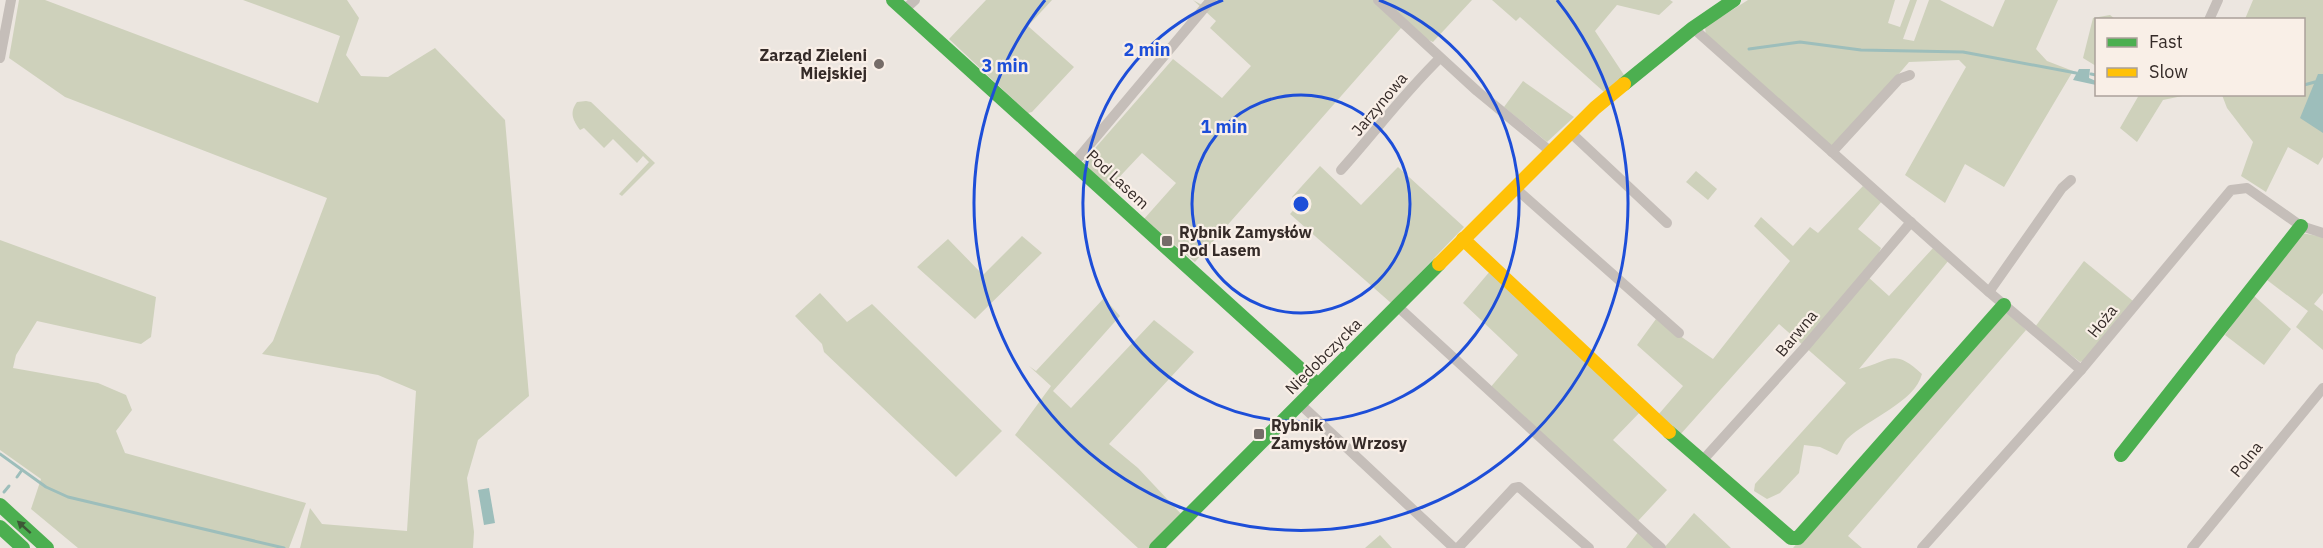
<svg xmlns="http://www.w3.org/2000/svg" width="2323" height="548" font-family="'IBM Plex Sans',sans-serif">
  <rect width="100%" height="100%" fill="#ece6e0"/>
  <g fill="#ced1bb">
    <polygon points="19,0 45,0 318,103 340,36 243,0 347,0 359,18 346,55 361,76 388,77 435,48 505,120 529,396 478,440 467,478 474,532 473,548 300,548 310,508 322,524 407,531 416,391 378,375 262,354 273,341 327,198 65,97 9,58"/>
    <polygon points="986,0 1052,0 1028,26 1074,67 1032,112 1028,113 949,39"/>
    <polygon points="1193,0 1202,5 1207,0 1472,0 1433,42 1401,28 1195,262 1144,219 1176,183 1142,153 1109,188 1083,162 1173,59 1222,98 1251,66 1210,28 1216,21"/>
    <polygon points="1492,0 1670,0 1673,2 1659,15 1617,5 1595,31 1624,75 1604,92 1520,17 1516,21"/>
    <polygon points="1748,0 1895,0 1888,23 1900,27 1910,0 1917,0 1903,39 1914,41 1929,0 1940,0 1993,27 2005,0 2058,0 2036,49 2047,61 2073,71 2004,187 1965,164 1945,203 1905,175 1966,67 1959,60 1909,62 1834,150 1706,36 1705,27"/>
    <polygon points="2253,0 2323,0 2323,157 2318,165 2288,147 2266,192 2241,176 2253,142 2227,108 2222,95 2304,94 2304,20 2245,19"/>
    <polygon points="2110,15 2115,19 2096,20 2096,66 2083,58 2093,18"/>
    <polygon points="1523,81 1574,117 1547,142 1504,107"/>
    <polygon points="2139,95 2187,95 2163,100 2137,142 2120,128"/>
    <path d="M586,101L591,102L655,163L622,196L619,194L649,162L643,156L637,163L613,139L604,148L584,128L580,130C573,120 569,113 577,102Z"/>
    <polygon points="1320,166 1361,205 1398,167 1464,227 1391,303 1290,214 1300,203 1292,197"/>
    <polygon points="1696,171 1717,189 1708,200 1686,182"/>
    <path d="M1863,186L1882,201L1858,229L1881,248L1868,277L1889,296L1934,247L1949,260L1859,369C1890,361 1893,347 1922,374C1915,402 1868,419 1847,439C1842,444 1842,450 1837,455L1820,447L1804,445L1799,473L1780,493L1767,499L1754,491L1755,484L1846,383L1779,324L1679,436L1658,415L1683,386L1637,345L1656,319L1713,359L1790,261L1754,226L1761,217L1793,246L1810,227L1818,233Z"/>
    <polygon points="2302,233 2323,237 2323,293 2314,304 2323,311 2323,350 2296,327 2308,311 2267,280"/>
    <polygon points="1022,236 1042,253 975,319 917,267 948,239 983,275"/>
    <polygon points="0,240 156,297 151,337 141,344 37,321 16,355 13,368 98,383 126,395 132,410 116,431 125,453 306,503 289,548 78,548 31,509 41,479 0,450"/>
    <polygon points="2084,261 2133,301 2086,360 2080,362 2035,327"/>
    <polygon points="1491,270 1643,409 1613,440 1667,490 1637,522 1664,548 1694,513 1731,548 1626,548 1639,531 1489,389 1518,355 1463,303"/>
    <polygon points="820,293 847,322 872,304 1002,431 956,477 824,352 822,344 795,316"/>
    <polygon points="2253,295 2291,329 2264,365 2225,335"/>
    <polygon points="1104,298 1120,316 1053,391 1071,408 1154,320 1194,352 1109,444 1138,468 1183,516 1149,548 1138,548 1015,435 1051,386 1029,366 1036,371"/>
    <polygon points="2002,307 2026,330 1848,536 1862,548 1793,548"/>
    <polygon points="1380,535 1392,548 1365,548"/>
  </g>
  <g fill="#9dbebb">
    <polygon points="2079,69 2090,69 2089,78 2096,81 2096,85 2073,80"/>
    <polygon points="2318,74 2323,74 2323,133 2300,118"/>
    <polygon points="489,488 495,523 484,525 478,490"/>
  </g>
  <g fill="none" stroke-linecap="round" stroke-linejoin="round">
    <g stroke="#9dbebb" stroke-width="3">
      <polyline points="1749,49 1800,42 1861,50 1963,52 2076,73"/>
      <polyline points="2091,74 2096,75"/>
      <polyline points="2304,85 2315,82"/>
      <polyline points="0,454 46,487 68,497 284,548"/>
      <polyline points="17,477 22,470"/>
      <polyline points="4,492 9,486"/>
    </g>
    <g stroke="#c5beb9" stroke-width="10">
      <polyline points="1378,0 1477,91 1550,151"/>
      <polyline points="904,10 915,0"/>
      <polyline points="2209,20 2218,0"/>
      <polyline points="1693,28 1989,292 2081,370"/>
      <polyline points="0,58 11,0"/>
      <polyline points="1570,132 1667,223"/>
      <polyline points="1832,152 1899,79 1910,75"/>
      <polyline points="1075,162 1211,0"/>
      <path d="M1341,170C1375,132 1404,93 1440,58"/>
      <polyline points="1514,187 1679,333"/>
      <polyline points="1989,292 2062,188 2071,180"/>
      <polyline points="1396,305 1661,548"/>
      <polyline points="1299,403 1454,548"/>
      <polyline points="1702,461 1805,347 1911,222"/>
      <polyline points="1458,548 1514,488 1519,487 1589,548"/>
      <polyline points="1922,548 2081,370 2231,190 2247,188 2301,226 2323,233"/>
      <polyline points="2192,548 2323,388"/>
    </g>
    <g stroke="#4caf50" stroke-width="14">
      <polyline points="893,0 1318,385"/>
      <polyline points="1624,84 1693,28 1734,0"/>
      <polyline points="1669,432 1791,538 1798,538 2004,305"/>
      <polyline points="2121,455 2301,226"/>
      <polyline points="0,505 47,548"/>
      <polyline points="0,527 23,548"/>
      <polyline points="1156,548 1439,264"/>
    </g>
    <g stroke="#ffc107" stroke-width="14">
      <polyline points="1463,239 1669,432"/>
      <polyline points="1439,264 1595,108 1624,84"/>
    </g>
  </g>
  <defs><path id="oneway-solid" d="M-6-.8H1V-3.2L6.5 0L1 3.2V.8H-6Z" transform="scale(1.5)"/></defs>
  <use fill="#3d5936" href="#oneway-solid" transform="translate(24 527) rotate(-138)"/>
  <g fill="none" stroke="#1d4ed8" stroke-width="3">
    <circle cx="1301" cy="204" r="109"/>
    <path d="M1379 0A218 218 0 1 1 1223 0"/>
    <path d="M1557 0A327 327 0 1 1 1045 0"/>
  </g>
  <g fill="#756c68" stroke="#f9efe7" stroke-width="2">
    <circle cx="879" cy="64" r="6"/>
    <rect x="1161" y="235" width="12" height="12" rx="3"/>
    <rect x="1253" y="428" width="12" height="12" rx="3"/>
  </g>
  <g text-anchor="middle" dominant-baseline="central" stroke-width="4.5" stroke-linejoin="round" paint-order="stroke">
    <g font-size="16" font-weight="bold" fill="#352b28" stroke="#f9efe7" text-anchor="start">
      <text x="867" y="55" text-anchor="end">Zarząd Zieleni<tspan x="867" dy="18">Miejskiej</tspan></text>
      <text x="1179" y="232">Rybnik Zamysłów<tspan x="1179" dy="18">Pod Lasem</tspan></text>
      <text x="1271" y="425">Rybnik<tspan x="1271" dy="18">Zamysłów Wrzosy</tspan></text>
    </g>
    <g font-size="16" fill="#352b28" stroke="#f9efe7">
      <text transform="translate(1379 104) rotate(-50)">Jarzynowa</text>
      <text transform="translate(1118 179) rotate(43)">Pod Lasem</text>
      <text transform="translate(2102 321) rotate(-51)">Hoża</text>
      <text transform="translate(1796 333) rotate(-50)">Barwna</text>
      <text transform="translate(1323 356) rotate(-45)">Niedobczycka</text>
      <text transform="translate(2246 459) rotate(-51)">Polna</text>
    </g>
  </g>
  <circle cx="1301" cy="204" r="9" fill="#1d4ed8" stroke="#f9efe7" stroke-width="3"/>
  <g font-size="18" text-anchor="middle" font-weight="bold" fill="#1d4ed8" stroke="#f9efe7" stroke-width="4.5" stroke-linejoin="round" paint-order="stroke">
    <text x="1147" y="56">2 min</text>
    <text x="1005" y="72">3 min</text>
    <text x="1224" y="133">1 min</text>
  </g>
  <rect x="2095" y="18" width="210" height="78" fill="#f9efe7" stroke="#aba19b" stroke-width="1.5"/>
  <rect x="2107" y="38" width="30" height="9" fill="#4caf50" stroke="#aba19b" stroke-width="1.5"/>
  <text x="2149" y="48" font-size="18" fill="#352b28">Fast</text>
  <rect x="2107" y="68" width="30" height="9" fill="#ffc107" stroke="#aba19b" stroke-width="1.5"/>
  <text x="2149" y="78" font-size="18" fill="#352b28">Slow</text>
</svg>
